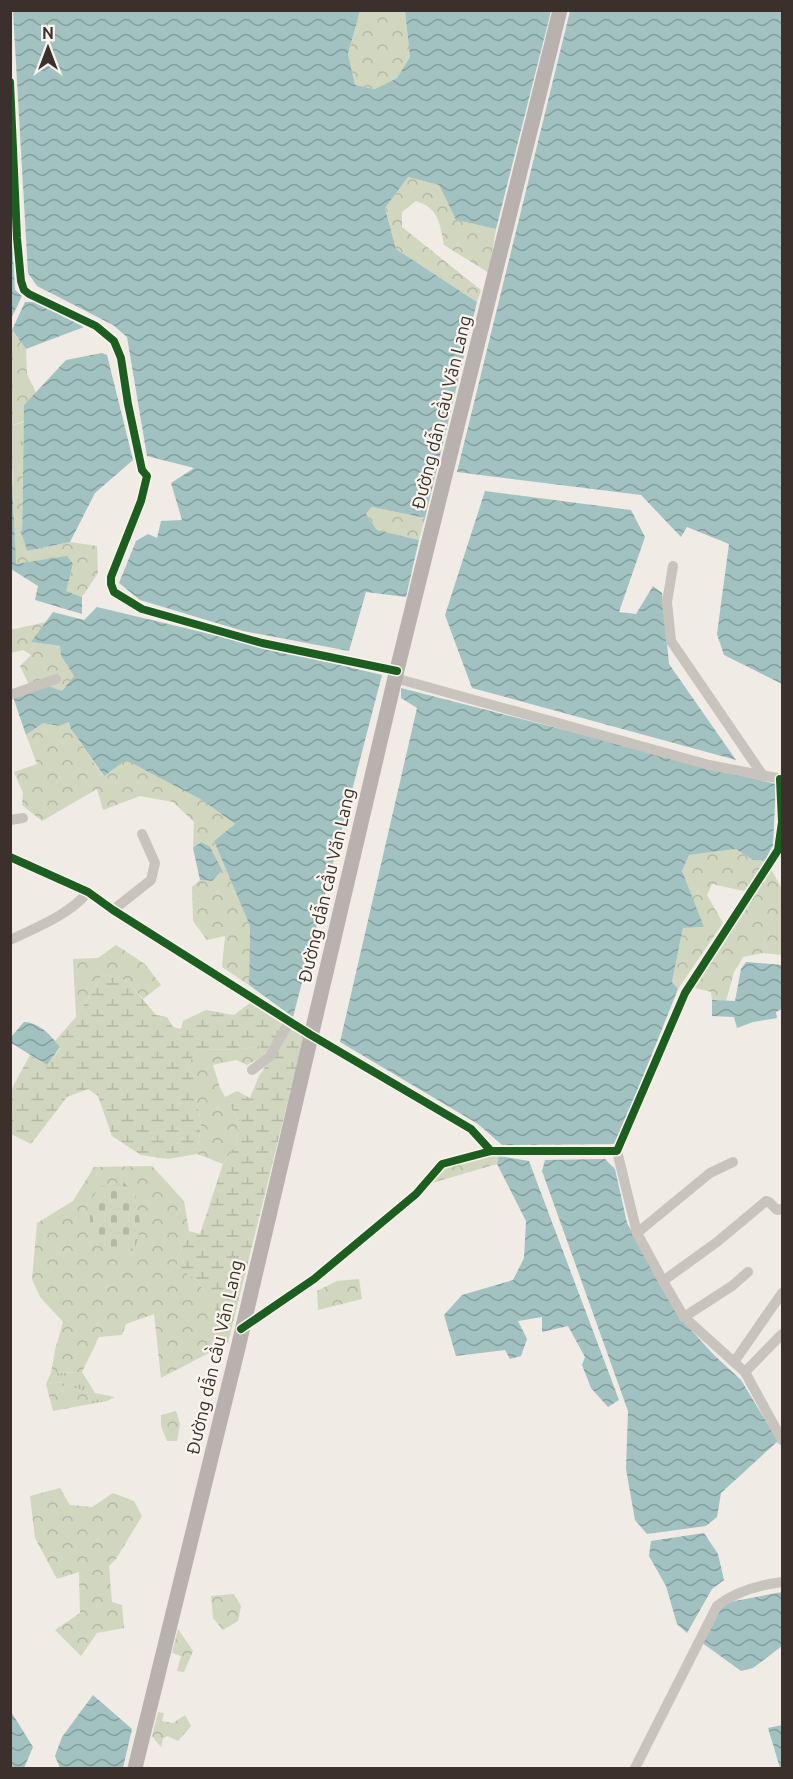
<svg xmlns="http://www.w3.org/2000/svg" width="793" height="1779" font-family="Ubuntu,sans-serif">
  <defs>
    <pattern id="grass-tufts" width="24" height="20" patternUnits="userSpaceOnUse" patternTransform="scale(1.5)"><rect width="24" height="20" fill="#d1d6bf"/><path d="M3 7l-1-3M5 7V3M7 7l1-3M15 17l-1-3M17 17v-4M19 17l1-3" fill="none" stroke="#b4b8a4"/></pattern>
    <pattern id="forest-crowns" width="20" height="18" patternUnits="userSpaceOnUse" patternTransform="scale(1.5)"><rect width="20" height="18" fill="#d1d6bf"/><path d="M2 6a3 3 0 1 1 6 0M12 15a3 3 0 1 1 6 0" fill="none" stroke="#b4b8a4"/></pattern>
    <pattern id="wetland-marsh" width="20" height="14" patternUnits="userSpaceOnUse" patternTransform="scale(1.5)"><rect width="20" height="14" fill="#d1d6bf"/><path d="M1 5h8M5 5V1M11 12h8M15 12V8" fill="none" stroke="#b4b8a4"/></pattern>
    <pattern id="cemetery-stones" width="16" height="16" patternUnits="userSpaceOnUse" patternTransform="scale(1.5)"><rect width="16" height="16" fill="#d1d6bf"/><path d="M2 7V4a2 2 0 0 1 4 0v3zM10 15v-3a2 2 0 0 1 4 0v3z" fill="#b4b8a4"/></pattern>
    <pattern id="water-waves" width="16" height="10" patternUnits="userSpaceOnUse" patternTransform="scale(1.5)"><rect width="16" height="10" fill="#a1c2c1"/><path d="M0 5q4-4 8 0t8 0" fill="none" stroke="#849e9d"/></pattern>
  </defs>
  <rect width="100%" height="100%" fill="#f0ebe5"/>
  <g fill="url(#grass-tufts)">
    <polygon points="24,422 23,461 12,461 11,426"/>
    <polygon points="14,517 22,521 22,535 27,551 15,551"/>
    <polygon points="82,1372 95,1393 115,1397 107,1401 90,1404 88,1393 60,1382 46,1384 51,1373"/>
  </g>
  <g fill="url(#forest-crowns)">
    <polygon points="360,11 405,11 410,57 397,78 375,89 355,85 348,54"/>
    <path d="M408,177L439,185L456,220L496,229L489,273L444,245C440,224 439,208 416,201L402,212V227L481,290L477,302L396,249L385,208Z"/>
    <polygon points="10,328 26,349 27,374 36,393 24,405 24,421 11,426"/>
    <polygon points="12,461 23,461 22,521 14,517"/>
    <polygon points="372,507 425,518 419,540 377,530 366,514"/>
    <polygon points="70,542 97,546 98,573 82,597 65,591 73,565 16,564 15,551 27,551"/>
    <polygon points="46,622 32,642 60,646 61,656 74,676 62,691 32,691 20,666 31,655 23,650 11,653 10,630"/>
    <polygon points="69,722 71,729 103,776 126,759 202,800 235,824 214,841 250,926 249,985 222,967 225,936 207,940 193,921 192,887 200,880 212,881 201,842 193,848 194,822 173,802 140,796 103,810 97,789 42,821 22,805 23,793 14,772 37,764 26,735 43,723 59,726"/>
    <polygon points="736,849 753,860 765,861 744,891 712,884 707,895 723,923 678,989 672,983 683,928 703,927 682,871 689,855"/>
    <polygon points="771,869 782,889 782,955 763,953 743,957 734,972 726,1001 712,1000 711,992 695,988"/>
    <polygon points="116,945 145,964 161,985 143,999 127,981 103,974 76,1017 73,959 98,958"/>
    <polygon points="260,1046 263,1056 247,1065 236,1060 213,1065 220,1088 238,1120 237,1143 223,1164 197,1154 201,1123 196,1097 196,1079 187,1066 197,1050 243,1049"/>
    <polygon points="489,1156 499,1156 497,1164 432,1183 444,1168"/>
    <polygon points="152,1166 184,1201 189,1231 177,1260 178,1267 198,1281 217,1313 228,1343 161,1378 154,1314 126,1324 122,1335 99,1337 82,1372 51,1373 55,1350 63,1322 40,1297 32,1279 37,1223 73,1201 94,1167"/>
    <polygon points="359,1279 362,1299 318,1310 317,1291 337,1281"/>
    <polygon points="60,1382 88,1393 90,1404 53,1411 46,1384"/>
    <polygon points="176,1411 180,1424 177,1441 167,1441 161,1426 161,1415"/>
    <polygon points="60,1488 70,1505 92,1507 113,1493 134,1501 142,1516 116,1559 109,1566 112,1602 122,1605 124,1628 97,1633 81,1656 55,1630 80,1613 79,1572 57,1579 35,1538 30,1496"/>
    <polygon points="234,1594 241,1606 238,1621 223,1630 213,1618 211,1596"/>
    <polygon points="178,1629 193,1651 184,1672 177,1671 181,1656 172,1653"/>
    <polygon points="158,1712 164,1713 162,1721 173,1723 185,1715 191,1726 178,1741 167,1736 163,1739 161,1747 152,1736"/>
  </g>
  <g fill="url(#wetland-marsh)">
    <polygon points="103,974 127,981 156,1015 167,1017 173,1027 181,1029 183,1021 206,1010 234,1015 250,1003 284,1025 263,1056 260,1046 243,1049 197,1050 187,1066 196,1079 196,1097 201,1123 197,1154 168,1159 141,1155 112,1136 98,1096 88,1089 67,1097 31,1144 11,1134 11,1090 30,1055 47,1065 60,1048 55,1041 76,1017"/>
    <polygon points="290,1029 304,1036 228,1343 217,1313 198,1281 178,1267 177,1260 189,1231 200,1234 223,1164 237,1143 238,1120 225,1097 237,1091 250,1098 259,1076"/>
  </g>
  <polygon fill="url(#cemetery-stones)" points="123,1182 135,1193 141,1229 135,1247 118,1254 104,1248 91,1231 89,1204 99,1187"/>
  <g fill="url(#water-waves)">
    <polygon points="13,11 360,11 348,54 355,85 375,89 397,78 410,57 405,11 551,11 496,229 456,220 439,185 408,177 385,208 396,249 477,302 425,518 372,507 366,514 377,530 419,540 406,597 366,592 349,651 243,631 140,600 119,583 136,541 148,534 157,538 161,521 182,520 171,483 194,468 147,456 127,337 113,325 37,286 28,273"/>
    <polygon points="570,11 782,11 782,684 724,655 717,634 729,544 687,527 681,537 641,495 457,472"/>
    <polygon points="10,193 15,290 22,296 11,319"/>
    <polygon points="25,302 35,302 84,327 26,349 12,330"/>
    <polygon points="102,353 107,355 133,460 95,493 70,542 27,551 22,535 24,405 66,360"/>
    <polygon points="10,433 16,564 67,556 73,564 66,591 82,597 82,614 35,600 38,586 11,569"/>
    <polygon points="485,491 631,510 645,537 619,612 636,614 653,586 662,593 669,664 736,760 472,688 445,615"/>
    <polygon points="97,607 382,675 293,1017 249,985 250,926 214,841 235,824 202,800 126,760 104,776 71,729 69,722 59,726 43,723 26,735 13,697 48,686 62,691 74,676 61,656 60,646 31,642 53,612 84,620"/>
    <polygon points="401,688 776,784 773,845 765,861 753,860 736,849 689,855 682,871 704,927 683,928 672,982 678,989 616,1144 502,1145 478,1124 340,1042 417,708 401,698"/>
    <polygon points="201,842 210,847 222,870 212,881 200,880 193,848"/>
    <polygon points="746,962 782,965 782,1009 776,1012 777,1018 753,1022 737,1028 734,1017 712,1016 712,1000 735,1001 741,969"/>
    <path d="M24,1022C41,1023 50,1035 60,1047L47,1065L11,1043V1037Z"/>
    <polygon points="499,1156 529,1161 619,1400 608,1407 591,1388 582,1365 585,1357 568,1326 542,1332 542,1317 518,1321 527,1339 521,1356 510,1359 505,1350 456,1356 444,1315 462,1295 513,1280 524,1258 526,1221 497,1164"/>
    <polygon points="605,1159 615,1169 627,1223 682,1320 714,1355 741,1380 778,1441 721,1493 717,1517 706,1526 647,1534 635,1520 626,1469 628,1411 542,1171 545,1160"/>
    <polygon points="704,1533 718,1554 724,1580 712,1589 687,1633 677,1624 666,1586 649,1556 651,1541"/>
    <polygon points="782,1592 782,1646 753,1668 741,1671 701,1642 716,1611 730,1602"/>
    <polygon points="93,1695 132,1729 123,1768 60,1768 55,1756 62,1737"/>
    <polygon points="10,1710 33,1747 24,1768 11,1768"/>
    <polygon points="782,1725 782,1768 780,1768 768,1728"/>
  </g>
  <g fill="none" stroke-linecap="round" stroke-linejoin="round">
    <g stroke="#c9c3be" stroke-width="10">
      <polyline points="10,82 17,238 21,281 24,290 29,294 96,326 114,341 121,358 128,404 142,470 147,476 141,501 111,577 111,584 114,592 142,609 262,643 397,671"/>
      <polyline points="673,566 667,602 671,641 764,777"/>
      <polyline points="395,678 709,765 782,779"/>
      <polyline points="10,695 56,679"/>
      <polyline points="10,820 23,818"/>
      <polyline points="10,857 88,892 113,910 311,1035 471,1129 491,1151"/>
      <polyline points="113,910 151,880 155,863 142,834"/>
      <path d="M10,940C37,927 69,915 88,892"/>
      <polyline points="252,1070 269,1057 290,1021"/>
      <polyline points="617,1151 637,1233 663,1281 684,1317 745,1372 782,1440"/>
      <polyline points="637,1233 710,1173 733,1162"/>
      <polyline points="663,1281 717,1242 766,1201 769,1202 777,1210 782,1209"/>
      <polyline points="684,1317 732,1286 748,1272"/>
      <polyline points="241,1329 314,1279 416,1194 442,1164 491,1151 617,1151 685,993 778,850 782,822 780,779"/>
      <polyline points="734,1362 782,1293"/>
      <polyline points="745,1372 782,1334"/>
      <path d="M635,1768L717,1606C736,1591 759,1585 782,1582"/>
    </g>
    <polyline stroke="#b8b1ad" stroke-width="15" points="135,1768 238,1348 395,678 560,10"/>
    <defs>
      <g id="cycleway">
        <polyline points="10,82 17,238 21,281 24,290 29,294 96,326 114,341 121,358 128,404 142,470 147,476 141,501 111,577 111,584 114,592 142,609 262,643 397,671"/>
        <polyline points="10,857 88,892 113,910 311,1035 471,1129 491,1151"/>
        <polyline points="241,1329 314,1279 416,1194 442,1164 491,1151 617,1151 685,993 778,850 782,822 780,779"/>
      </g>
    </defs>
    <use href="#cycleway" stroke="#fbf5ee" stroke-width="11"/>
    <use href="#cycleway" stroke="#1b5e20" stroke-width="8"/>
  </g>
  <g text-anchor="middle" dominant-baseline="central" stroke-width="4.5" stroke-linejoin="round" paint-order="stroke">
    <g font-size="18" fill="#3b302b" stroke="#fbf5ee">
      <text transform="translate(441 412) rotate(-76)">Đường dẫn cầu Văn Lang</text>
      <text transform="translate(326 885) rotate(-77)">Đường dẫn cầu Văn Lang</text>
      <text transform="translate(214 1357) rotate(-77)">Đường dẫn cầu Văn Lang</text>
    </g>
  </g>
  <rect width="793" height="1779" fill="none" stroke="#3b302b" stroke-width="24"/>
  <g transform="translate(48 48)" stroke="#fbf5ee" stroke-width="4.5" paint-order="stroke">
  <path d="M0-4.5L10 22L0 15L-10 22Z" fill="#3b302b"/>
  <text y="-9" font-size="16" font-weight="bold" text-anchor="middle" fill="#3b302b">N</text>
  </g>
</svg>
